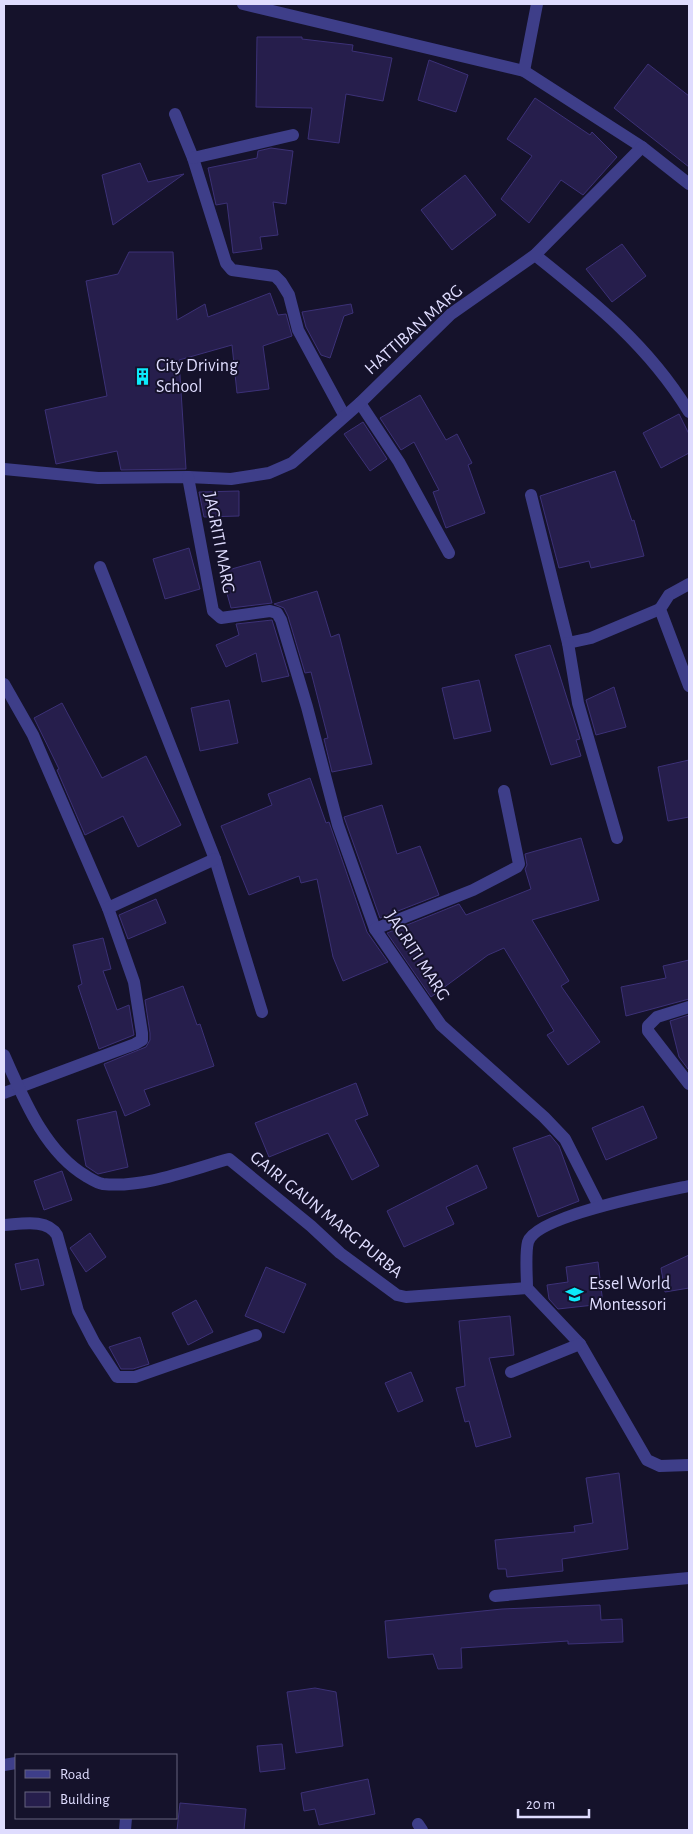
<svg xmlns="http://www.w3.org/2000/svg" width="693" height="1834" font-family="'Alegreya Sans',sans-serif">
  <rect width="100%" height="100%" fill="#15122b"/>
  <g fill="#261e4c" stroke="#3c3177">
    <polygon points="257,37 302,37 302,39 353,45 352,51 392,58 383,101 346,94 339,143 308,139 312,108 256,107"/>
    <polygon points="429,60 468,75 456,112 418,100"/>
    <polygon points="648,64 689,96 689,167 614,108"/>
    <polygon points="535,98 590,135 592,132 617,157 583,195 561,180 529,223 501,199 532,156 507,139"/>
    <polygon points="271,148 293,151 286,204 273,202 278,235 260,237 262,249 233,253 227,203 216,205 208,168 257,158 258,151"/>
    <polygon points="140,163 148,182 184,174 113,225 102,175"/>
    <polygon points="465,175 496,215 452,250 421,210"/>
    <polygon points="622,244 646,276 612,302 586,269"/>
    <polygon points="129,252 173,252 177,320 205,304 208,317 270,293 278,315 286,314 292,336 263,346 269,389 237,393 232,345 179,360 186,469 121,470 117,451 56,464 45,410 107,396 86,281 118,274"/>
    <polygon points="351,304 353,313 344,316 330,358 321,355 306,327 302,312"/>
    <polygon points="420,395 446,440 457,434 472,463 468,465 485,513 446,528 433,492 439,490 414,442 401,450 380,418"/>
    <polygon points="679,414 689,434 689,453 661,468 643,433"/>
    <polygon points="363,422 387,459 370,471 344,434"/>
    <polygon points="615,471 632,521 634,520 644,556 591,568 589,561 559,568 540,496"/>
    <polygon points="239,491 239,516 204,517 199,492"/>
    <polygon points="189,548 200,589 165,599 153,559"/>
    <polygon points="260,561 272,603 231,608 221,572"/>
    <polygon points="317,591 331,637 339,634 372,764 332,772 324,739 328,738 311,672 305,673 288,616 284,608 274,604"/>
    <polygon points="272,620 289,676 262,682 256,653 226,667 216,645 239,635 236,624"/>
    <polygon points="550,645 580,739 576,740 581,756 551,765 515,655"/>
    <polygon points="479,680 491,731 454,739 442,688"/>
    <polygon points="614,687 626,727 596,735 586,700"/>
    <polygon points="229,700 238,743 200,751 191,708"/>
    <polygon points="62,703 102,778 146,756 181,825 138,847 123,816 85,835 57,770 59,769 34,718"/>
    <polygon points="689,760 689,817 668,821 658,767"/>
    <polygon points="310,778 326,823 329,822 367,932 388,962 343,981 333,957 317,879 301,883 299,876 249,895 221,826 272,805 268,794"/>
    <polygon points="382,805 397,854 420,846 439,895 380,918 344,817"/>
    <polygon points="581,838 599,900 532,920 569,981 561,986 600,1042 568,1065 547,1035 554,1031 504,948 488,955 431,997 387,933 459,904 466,915 531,889 525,869 527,865 525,854"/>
    <polygon points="156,899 166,923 128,939 119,915"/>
    <polygon points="103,938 111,969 103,971 117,1010 129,1005 134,1035 99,1049 78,986 82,984 73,945"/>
    <polygon points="689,960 689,999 626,1016 621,987 666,978 663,966"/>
    <polygon points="183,986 197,1025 200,1024 214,1066 144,1090 150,1105 125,1116 104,1064 146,1047 150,1040 150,1033 145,1000"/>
    <polygon points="689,1015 689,1069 688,1069 679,1057 670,1021"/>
    <polygon points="356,1083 368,1115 355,1120 379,1166 352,1180 328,1133 269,1157 255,1123"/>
    <polygon points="643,1106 657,1138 606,1160 592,1128"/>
    <polygon points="116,1111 128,1167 98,1174 86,1166 77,1120"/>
    <polygon points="550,1135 559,1146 579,1201 538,1217 513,1148"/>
    <polygon points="477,1165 487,1188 446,1207 454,1224 404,1247 387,1211"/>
    <polygon points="62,1171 72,1200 44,1210 34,1181"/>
    <polygon points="90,1233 106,1257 86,1272 70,1248"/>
    <polygon points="689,1255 689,1288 665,1292 661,1268"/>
    <polygon points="38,1259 44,1285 21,1290 15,1264"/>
    <polygon points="598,1262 603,1304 558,1309 549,1299 547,1285 568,1282 566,1267"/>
    <polygon points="266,1267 306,1284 284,1333 245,1316"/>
    <polygon points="196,1300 213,1332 188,1345 172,1313"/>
    <polygon points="510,1316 514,1355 489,1358 511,1437 476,1447 469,1421 465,1422 456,1388 465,1386 459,1321"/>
    <polygon points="140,1337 149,1364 133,1369 121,1369 109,1347"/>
    <polygon points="411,1372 423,1401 398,1412 385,1383"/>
    <polygon points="619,1473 628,1549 562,1559 563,1571 507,1577 506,1569 498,1569 495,1540 575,1532 574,1526 593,1523 586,1478"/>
    <polygon points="600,1605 601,1620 622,1619 623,1642 568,1644 568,1641 461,1648 462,1668 438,1669 433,1654 388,1658 385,1621 502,1609"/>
    <polygon points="315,1688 336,1692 343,1746 296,1753 287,1692"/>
    <polygon points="282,1744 285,1769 260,1772 257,1746"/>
    <polygon points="368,1779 375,1814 319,1825 315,1809 304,1811 301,1793"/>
    <polygon points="180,1803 246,1809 244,1830 177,1830"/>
  </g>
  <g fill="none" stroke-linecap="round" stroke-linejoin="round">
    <g stroke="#3e3e89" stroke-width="12">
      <polyline points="243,4 524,71 642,147 689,184"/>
      <polyline points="524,71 537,4"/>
      <polyline points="175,114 193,158 226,263 232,270 275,276 281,282 289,295 298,330 344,415"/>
      <polyline points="193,158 293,135"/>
      <path d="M535,255C594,302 649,346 689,412"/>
      <polyline points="360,403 399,462 449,553"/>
      <polyline points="4,469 98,478 188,477 231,479 269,473 292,463 360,403 451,314 535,255 642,147"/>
      <polyline points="188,477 213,611 221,618 270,611 277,613 281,620 307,707 338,825 375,929 441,1025 544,1117 565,1139 599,1206"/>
      <polyline points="531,495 568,643 591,638 660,609"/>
      <polyline points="100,567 215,859 262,1012"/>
      <polyline points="689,584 669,595 660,609 689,686"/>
      <polyline points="568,643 578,703 617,838"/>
      <polyline points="4,684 33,735 108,908 134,982 142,1033 142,1040 135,1044 4,1093"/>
      <polyline points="108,908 215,859"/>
      <polyline points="375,929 473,890 517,867 519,864 504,791"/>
      <polyline points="689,1007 657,1017 648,1026 648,1031 689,1084"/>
      <path d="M4,1055C23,1097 44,1151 86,1176C91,1179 97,1183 103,1184C145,1188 189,1170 229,1159L311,1226L340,1253L397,1295L406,1297L527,1288L580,1344L647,1460L660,1466L689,1465"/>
      <path d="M4,1225C21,1224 47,1218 57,1235L78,1311L94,1342L117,1377H135L256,1335"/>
      <path d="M527,1288C527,1276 525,1253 528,1242C536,1216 661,1192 689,1186"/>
      <polyline points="511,1372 580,1344"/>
      <polyline points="495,1596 689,1578"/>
      <polyline points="4,1765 16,1763"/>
      <polyline points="418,1824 422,1830"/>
      <polyline points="125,1830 126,1818"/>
    </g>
  </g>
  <defs>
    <symbol id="building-bare" viewBox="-9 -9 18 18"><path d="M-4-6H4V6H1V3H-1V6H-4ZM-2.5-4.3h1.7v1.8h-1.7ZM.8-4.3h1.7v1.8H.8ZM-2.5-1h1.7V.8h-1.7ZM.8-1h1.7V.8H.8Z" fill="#0cebfb" stroke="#15122b" stroke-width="2.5" paint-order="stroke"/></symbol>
    <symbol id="school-bare" viewBox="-9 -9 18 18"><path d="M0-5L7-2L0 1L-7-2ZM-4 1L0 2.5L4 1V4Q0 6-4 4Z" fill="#0cebfb" stroke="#15122b" stroke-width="2.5" paint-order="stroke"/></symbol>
  </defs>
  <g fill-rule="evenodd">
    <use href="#building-bare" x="130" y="364" width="25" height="25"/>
    <use href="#school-bare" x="562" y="1282" width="25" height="25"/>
  </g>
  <g text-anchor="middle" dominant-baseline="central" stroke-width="4" stroke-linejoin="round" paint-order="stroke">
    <g font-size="18" fill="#dfdcfe" stroke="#15122b">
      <text transform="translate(414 330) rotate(-42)">HATTIBAN MARG</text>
      <text transform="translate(219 543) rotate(79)">JAGRITI MARG</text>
      <text transform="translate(417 956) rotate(57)">JAGRITI MARG</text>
      <text transform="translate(326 1215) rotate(39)">GAIRI GAUN MARG PURBA</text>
    </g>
    <g font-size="18" fill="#dfdcfe" stroke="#15122b" text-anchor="start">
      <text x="156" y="366">City Driving<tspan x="156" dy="21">School</tspan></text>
      <text x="589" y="1284">Essel World<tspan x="589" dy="21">Montessori</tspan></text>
    </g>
  </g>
  <rect width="693" height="1834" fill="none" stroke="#dfdcfe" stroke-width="10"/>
  <rect x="15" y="1754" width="162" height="65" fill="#15122b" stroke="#66637f"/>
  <rect x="25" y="1770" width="25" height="8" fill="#3e3e89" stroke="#66637f"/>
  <text x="60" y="1779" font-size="15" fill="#dfdcfe">Road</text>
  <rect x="25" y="1792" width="25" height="15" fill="#261e4c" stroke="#66637f"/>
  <text x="60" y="1804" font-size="15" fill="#dfdcfe">Building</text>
  <path d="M518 1809v8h71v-8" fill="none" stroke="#dfdcfe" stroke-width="2.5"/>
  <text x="526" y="1809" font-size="15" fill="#dfdcfe" stroke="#15122b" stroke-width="4" paint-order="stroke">20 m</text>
</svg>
